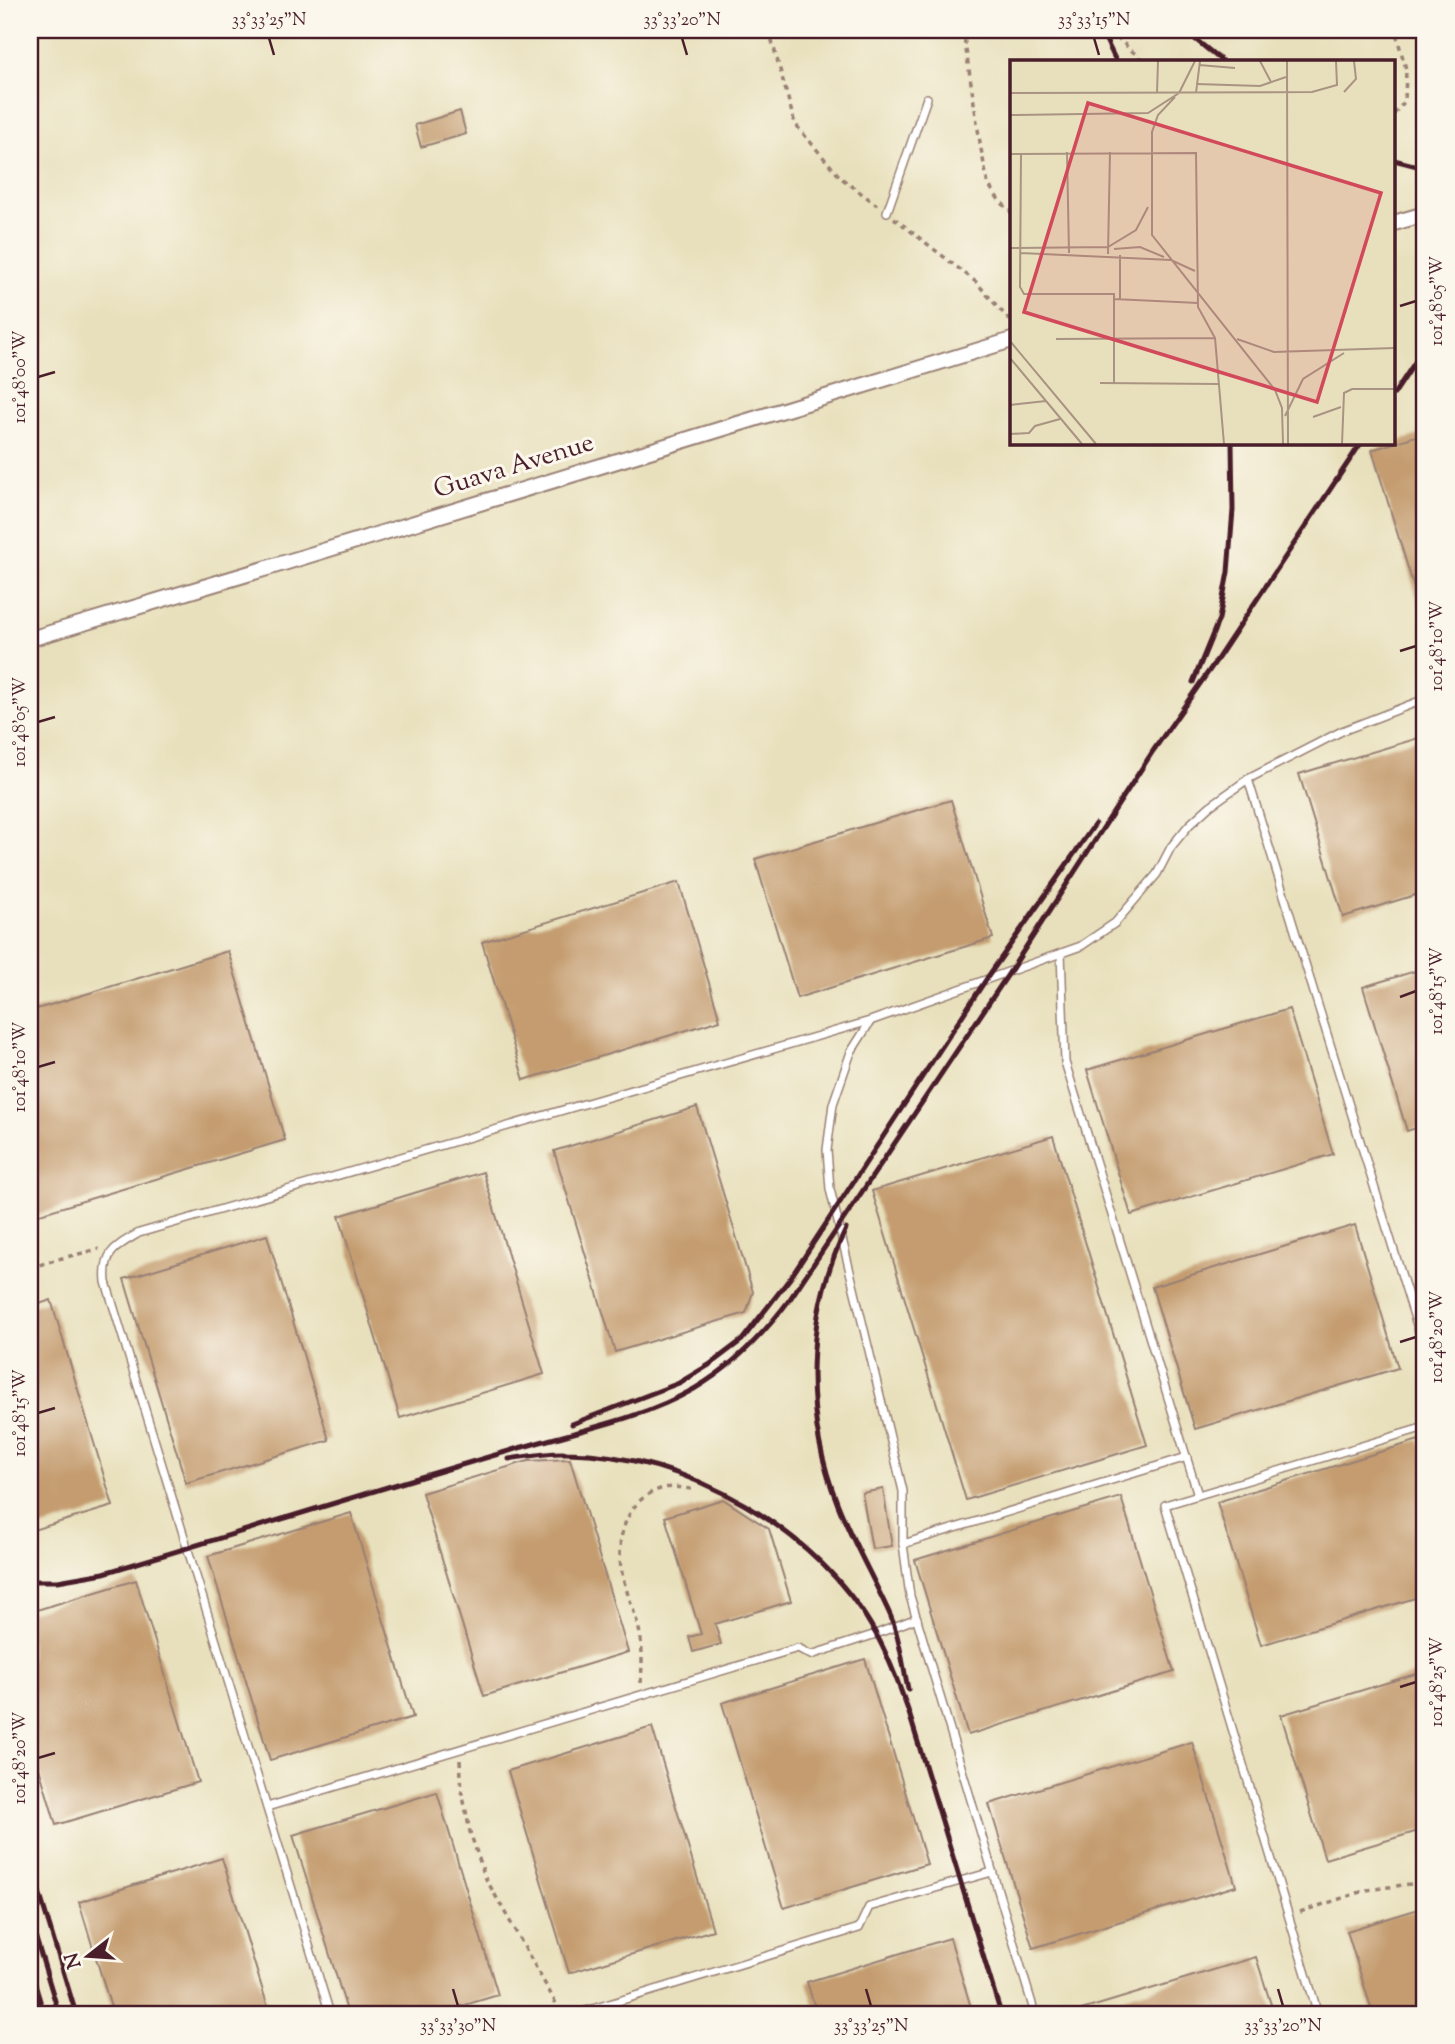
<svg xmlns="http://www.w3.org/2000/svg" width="1455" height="2044" font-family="'Sorts Mill Goudy',serif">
  <rect width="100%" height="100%" fill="#fbf7ec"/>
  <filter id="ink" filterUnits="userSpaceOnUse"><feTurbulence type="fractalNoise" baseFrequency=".0143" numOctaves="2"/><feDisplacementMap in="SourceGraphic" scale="14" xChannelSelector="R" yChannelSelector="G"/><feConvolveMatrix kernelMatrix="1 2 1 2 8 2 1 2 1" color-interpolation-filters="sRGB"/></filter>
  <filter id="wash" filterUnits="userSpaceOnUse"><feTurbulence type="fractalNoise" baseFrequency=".00686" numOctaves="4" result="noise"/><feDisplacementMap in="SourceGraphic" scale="28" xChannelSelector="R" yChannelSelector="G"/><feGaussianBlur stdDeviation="1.57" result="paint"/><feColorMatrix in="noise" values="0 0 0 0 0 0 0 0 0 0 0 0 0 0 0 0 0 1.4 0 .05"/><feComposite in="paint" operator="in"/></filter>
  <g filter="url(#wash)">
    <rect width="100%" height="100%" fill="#e8e0bc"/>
    <g id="blocks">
      <g fill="#c49c70">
        <polygon points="460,111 466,134 421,147 415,125"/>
        <polygon points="1425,433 1425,614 1422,614 1372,450"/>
        <polygon points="1425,736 1425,892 1343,917 1299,774"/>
        <polygon points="951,800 993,938 797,998 755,859"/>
        <polygon points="679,882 720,1020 524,1080 482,942"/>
        <polygon points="228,951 285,1140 30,1217 30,1011"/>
        <polygon points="1425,968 1425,1125 1407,1131 1363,987"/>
        <polygon points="1289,1009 1333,1154 1131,1215 1087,1070"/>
        <polygon points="697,1107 753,1292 746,1313 615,1352 554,1151"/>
        <polygon points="1053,1136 1147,1445 966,1500 872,1191"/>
        <polygon points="483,1172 544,1374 400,1418 339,1216"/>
        <polygon points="1355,1225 1398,1368 1195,1429 1152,1287"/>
        <polygon points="267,1235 329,1440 186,1483 124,1279"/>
        <polygon points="51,1300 113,1506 30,1531 30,1307"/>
        <polygon points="1419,1440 1425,1459 1425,1595 1261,1645 1217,1502"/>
        <polygon points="570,1459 628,1652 484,1696 422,1493 528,1461"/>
        <polygon points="883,1489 892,1546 872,1549 862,1493"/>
        <polygon points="1121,1497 1174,1672 968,1735 915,1560"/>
        <polygon points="723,1499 769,1529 791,1601 715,1624 721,1644 693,1652 689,1637 701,1634 665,1517"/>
        <polygon points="351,1513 413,1717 270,1760 208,1556"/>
        <polygon points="136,1580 198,1782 56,1825 30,1738 30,1612"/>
        <polygon points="865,1659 927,1864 784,1908 722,1703"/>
        <polygon points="1425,1671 1425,1829 1325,1859 1281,1715"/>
        <polygon points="652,1727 713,1930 569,1973 508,1771"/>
        <polygon points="1192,1742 1236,1886 1033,1948 989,1804"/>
        <polygon points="437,1792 498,1995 435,2014 348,2014 293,1835"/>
        <polygon points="222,1858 270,2014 113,2014 79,1902"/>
        <polygon points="1425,1907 1425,2014 1373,2014 1347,1931"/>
        <polygon points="950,1938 973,2014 817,2014 807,1982"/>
        <polygon points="1256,1957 1274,2014 1078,2014 1078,2011"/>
      </g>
    </g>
  </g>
  <g filter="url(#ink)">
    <use href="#blocks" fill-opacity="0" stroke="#998074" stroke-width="2"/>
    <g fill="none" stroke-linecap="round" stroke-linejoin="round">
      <defs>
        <g id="lane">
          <polyline points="887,212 927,98"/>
          <polyline points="1248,779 1425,1351"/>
          <polyline points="1061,953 1065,1062 1198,1495"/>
          <polyline points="870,1022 851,1052 833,1104 827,1150 830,1189 903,1491 903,1544 910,1596 1035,2014"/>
          <polyline points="903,1544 1187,1457"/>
          <polyline points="267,1807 798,1648 811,1655 876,1634 917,1618"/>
          <path d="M330,2014L106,1282C103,1252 115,1247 139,1233L870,1021L1081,946L1115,923L1157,874L1171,847L1189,825L1210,806L1248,779L1342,731L1425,699"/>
          <polyline points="576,2014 859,1928 869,1907 992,1872"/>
          <polyline points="1318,2014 1165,1505 1425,1427"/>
        </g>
        <g id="street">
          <polyline points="1394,223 1425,214"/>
          <polyline points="30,639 274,566 1012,340"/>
        </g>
      </defs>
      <use href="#lane" stroke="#998074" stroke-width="10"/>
      <use href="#street" stroke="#998074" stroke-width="18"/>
      <g stroke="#998074" stroke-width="3.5" stroke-dasharray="5 5" stroke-linecap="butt">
        <polyline points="769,30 795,124 841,178 877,205"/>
        <polyline points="963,30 981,149 988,184 999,200 1012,213"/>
        <polyline points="1109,30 1143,61"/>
        <polyline points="1394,114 1405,101 1406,69 1395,30"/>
        <polyline points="894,218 976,282 1012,323"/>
        <polyline points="30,1268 58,1259 99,1249"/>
        <path d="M641,1683C642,1666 643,1651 640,1634C635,1608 620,1582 620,1555C619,1526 633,1495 664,1488C672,1486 683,1488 691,1489"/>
        <polyline points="460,1760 462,1791 470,1832 485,1877 562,2014"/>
        <polyline points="1300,1912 1367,1890 1425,1882"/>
      </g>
      <use href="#lane" stroke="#fff" stroke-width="7"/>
      <use href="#street" stroke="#fff" stroke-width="14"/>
      <g stroke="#4a1f2b" stroke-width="5">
        <polyline points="1101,30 1116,61"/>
        <polyline points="1184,30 1222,61"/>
        <polyline points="1394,160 1425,168"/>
        <polyline points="1394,394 1425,347"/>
        <polyline points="1193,682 1219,619 1228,572 1233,510 1232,443"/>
        <path d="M846,1229C804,1315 803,1417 838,1505C853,1543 874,1579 891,1617C900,1639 903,1666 908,1689"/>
        <polyline points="572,1424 679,1383 709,1365 742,1340 791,1277 987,978 1095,824"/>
        <path d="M509,1459C528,1456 548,1452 567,1453C686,1454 818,1529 876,1634C890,1659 900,1687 909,1713L1001,2014"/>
        <path d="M30,1581H58L104,1573C239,1533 374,1490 509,1451C571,1432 638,1421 694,1389C732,1367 764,1334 790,1299L1011,970L1153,751L1218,658L1361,443"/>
        <polyline points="30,1862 76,2014"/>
        <polyline points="30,1919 59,2014"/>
        <polyline points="30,1968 44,2014"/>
      </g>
    </g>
  </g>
  <path fill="none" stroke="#4a1f2b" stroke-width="2.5" d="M269,38L274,55M682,38L687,55M1094,38L1099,55M1400,306L1416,301M38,377L55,372M1400,651L1416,646M38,722L55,717M1400,997L1416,991M38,1067L55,1062M1400,1342L1416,1337M38,1413L55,1408M1400,1687L1416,1682M38,1758L55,1753M453,1989L458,2006M866,1989L871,2006M1278,1989L1283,2006"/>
  <g text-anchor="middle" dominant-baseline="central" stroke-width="6" stroke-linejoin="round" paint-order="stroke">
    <g font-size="26" fill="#4a1f2b" stroke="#fbf7ec">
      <text transform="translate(514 467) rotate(-17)">Guava Avenue</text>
    </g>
  </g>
  <g transform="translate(1010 60)">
    <rect width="385" height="385" fill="#e8e0bc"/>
    <path fill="none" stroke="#a99382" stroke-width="2" d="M250,1L261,22M277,1L278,384M189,5L225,8M186,24L250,26L276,17M334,32L346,19L344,1M0,33L302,32L327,25L326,1M147,33L148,1M186,33L190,1M165,37L148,55L142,72V175L265,330L272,348L273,384M0,55L138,53L169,33L185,1M57,92L59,193M11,93L10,227L14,234H104V323M0,94L186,93L188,247L205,278L214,384M0,188L98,187L126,170L138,147M104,189L130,187L154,197M11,193L161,200L185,211M98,194L100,92M110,195V239M104,239L188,243M46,279L205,278M227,279L264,292L385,288M0,281L86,384M0,298L72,384M90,323L209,324M0,345L36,341M275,356L293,319L334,293M303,357L331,347M0,374L19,373L25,366L50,359M332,384L334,333L342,329H385"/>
    <path fill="#d1495b" fill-opacity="0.15" stroke="#d1495b" stroke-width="3.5" d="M78,43L371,133L307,342L14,252Z"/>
    <rect width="385" height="385" fill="none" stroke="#4a1f2b" stroke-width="3.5"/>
  </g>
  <rect width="1455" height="2044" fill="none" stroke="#fbf7ec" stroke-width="77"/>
  <g transform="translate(88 1956) rotate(253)" stroke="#fbf7ec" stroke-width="5" paint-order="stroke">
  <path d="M0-5L12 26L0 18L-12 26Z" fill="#4a1f2b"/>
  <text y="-10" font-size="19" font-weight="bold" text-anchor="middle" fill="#4a1f2b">N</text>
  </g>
  <rect x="38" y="38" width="1378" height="1968" fill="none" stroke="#4a1f2b" stroke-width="2.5"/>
  <g font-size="18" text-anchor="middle" fill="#4a1f2b">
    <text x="269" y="25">33°33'25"N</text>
    <text x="682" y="25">33°33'20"N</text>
    <text x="1094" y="25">33°33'15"N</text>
    <text transform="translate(1436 301) rotate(-90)" y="6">101°48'05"W</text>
    <text transform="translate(19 377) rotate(-90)" y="6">101°48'00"W</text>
    <text transform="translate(1436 646) rotate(-90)" y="6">101°48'10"W</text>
    <text transform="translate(19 722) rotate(-90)" y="6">101°48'05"W</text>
    <text transform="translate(1436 991) rotate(-90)" y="6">101°48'15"W</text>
    <text transform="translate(19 1067) rotate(-90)" y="6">101°48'10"W</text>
    <text transform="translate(1436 1337) rotate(-90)" y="6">101°48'20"W</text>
    <text transform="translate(19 1413) rotate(-90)" y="6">101°48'15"W</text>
    <text transform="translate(1436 1682) rotate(-90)" y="6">101°48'25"W</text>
    <text transform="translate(19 1758) rotate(-90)" y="6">101°48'20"W</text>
    <text x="458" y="2031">33°33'30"N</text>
    <text x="871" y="2031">33°33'25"N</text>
    <text x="1283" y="2031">33°33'20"N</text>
  </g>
</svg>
